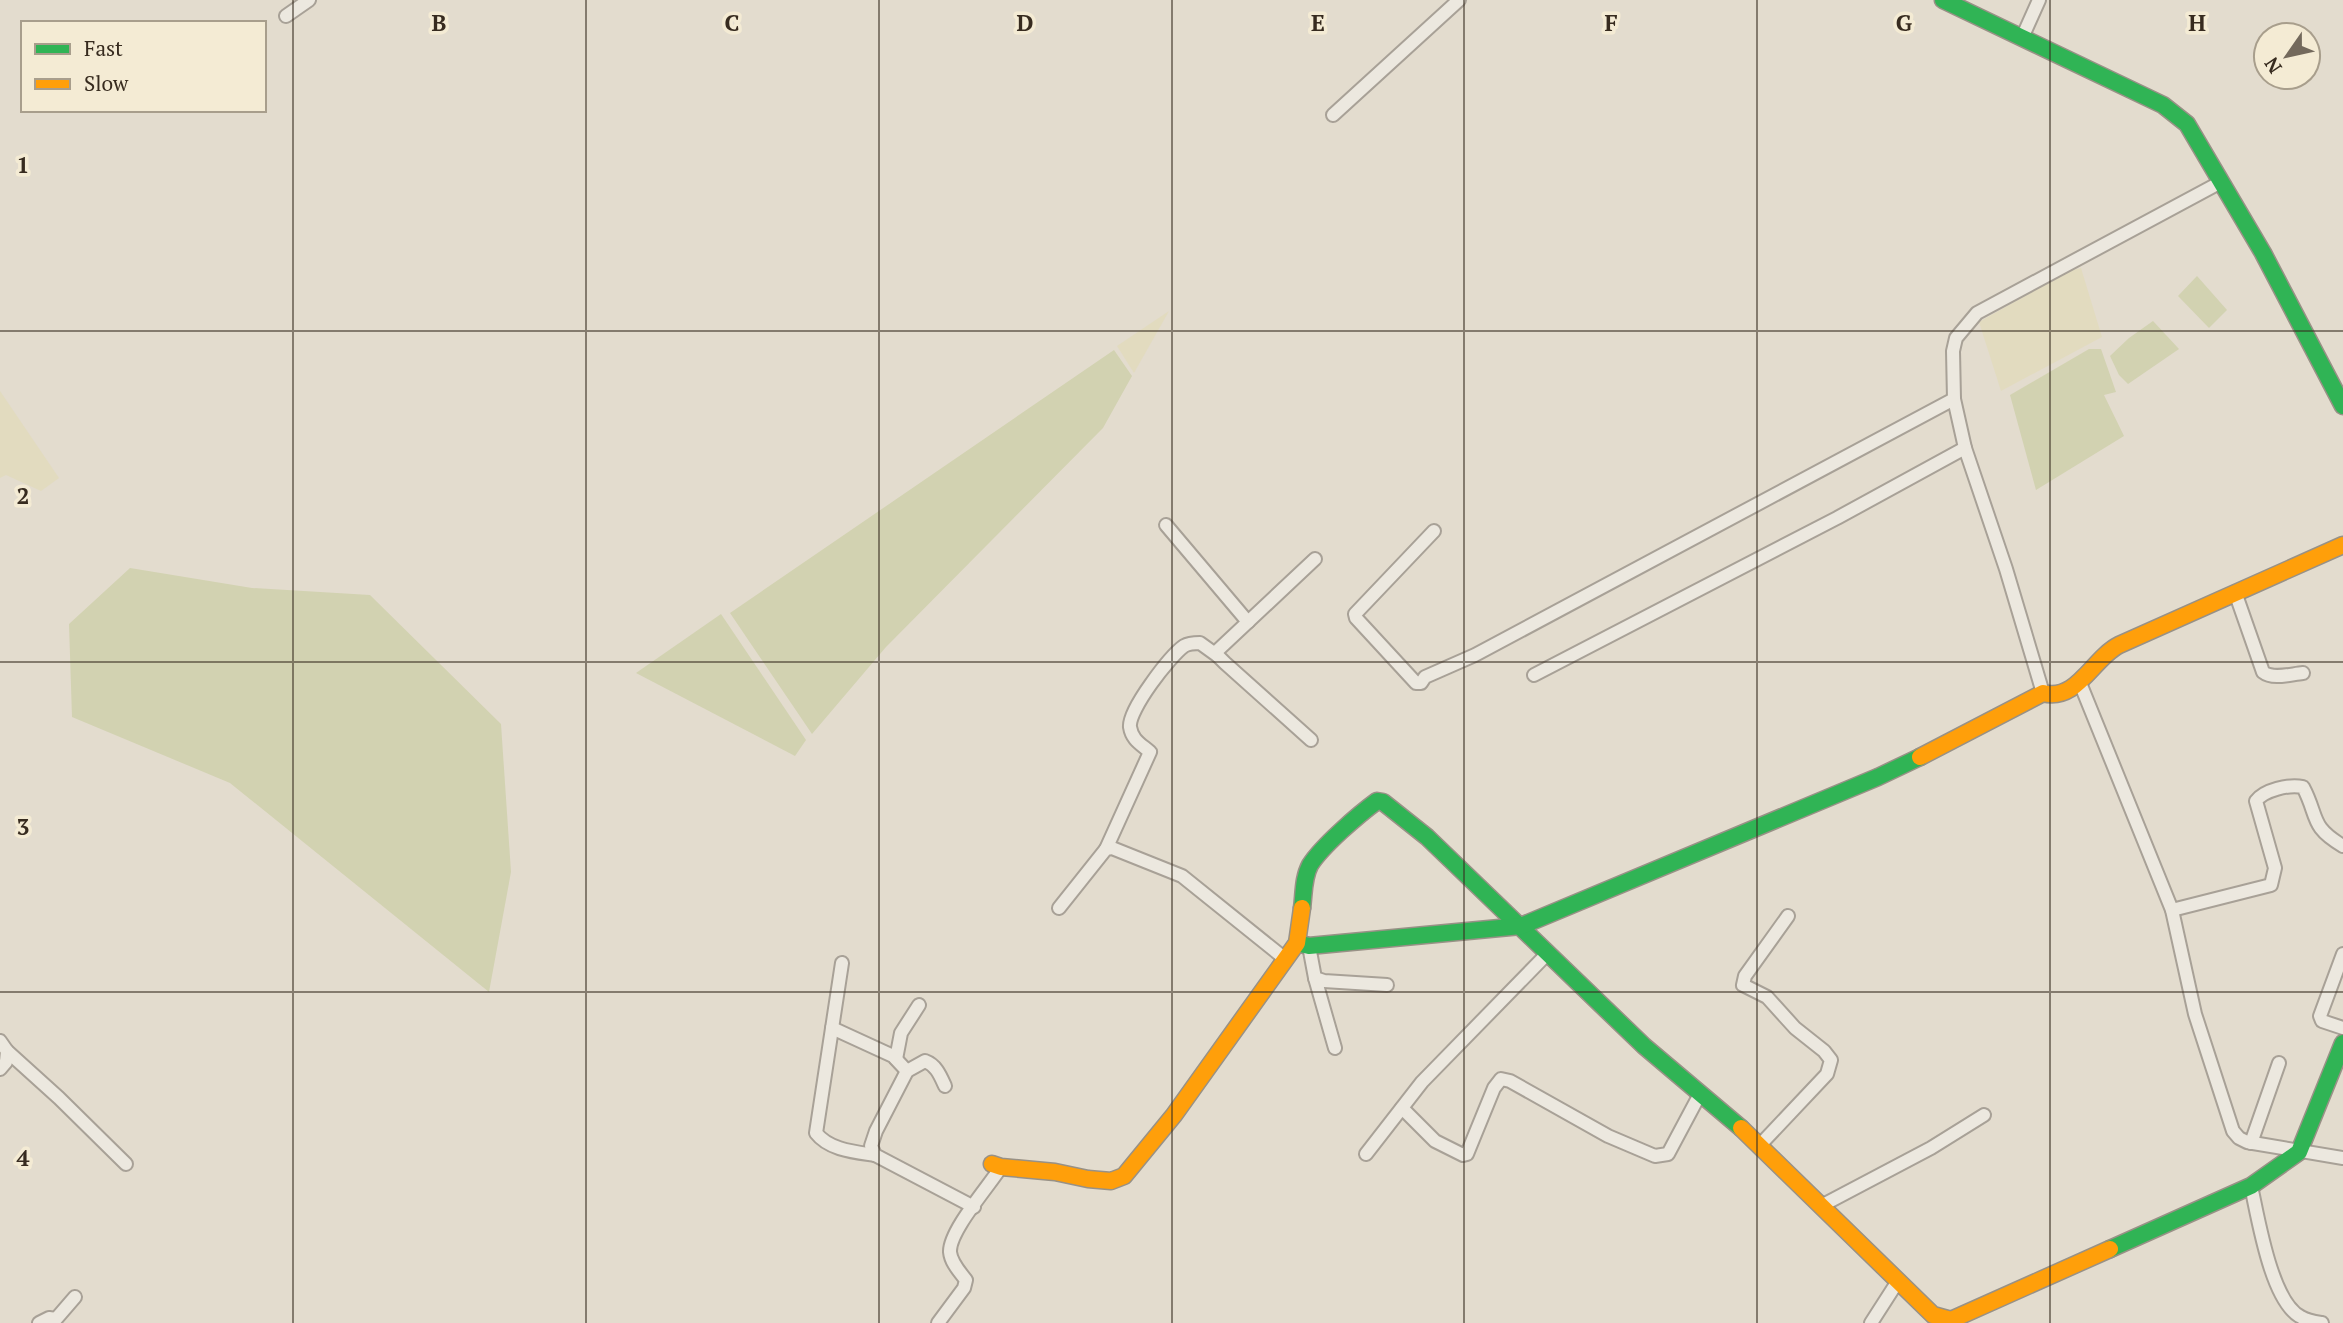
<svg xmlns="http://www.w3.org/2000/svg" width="2343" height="1323" font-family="'PT Serif',serif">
  <rect width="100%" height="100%" fill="#e3dcce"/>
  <g fill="#e2dbbf">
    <polygon points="2081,268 2102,337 2001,391 1979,322 2069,271"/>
    <polygon points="1169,311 1134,373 1117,346"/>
    <polygon points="0,391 59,478 41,491 6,475 0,478"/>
  </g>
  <g fill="#d2d2b1">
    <polygon points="2197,276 2227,310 2209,328 2178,296"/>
    <polygon points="2153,321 2179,349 2128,384 2119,375 2110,356 2129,338"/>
    <polygon points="2089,349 2101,349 2116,392 2104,395 2124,436 2036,490 2010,395"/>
    <polygon points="1114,350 1132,376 1103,428 886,647 812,734 730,613"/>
    <polygon points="130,568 252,588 370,595 501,724 511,872 489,992 230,783 72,717 69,624"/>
    <polygon points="721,614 806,740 795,756 636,673"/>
  </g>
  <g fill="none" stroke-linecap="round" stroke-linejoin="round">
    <defs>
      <g id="street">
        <polyline points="286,16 309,0"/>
        <polyline points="2022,38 2039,0"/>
        <polyline points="1333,115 1459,0"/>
        <polyline points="1166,525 1248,622"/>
        <polyline points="1434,531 1355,614 1356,618 1416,683 1421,683 1425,677 1475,655 1954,399"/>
        <path d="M2235,592L2263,672C2273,680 2291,674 2303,673"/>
        <polyline points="1534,675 1837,518 1965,448"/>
        <polyline points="2080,683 2172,910 2195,1014 2233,1131 2239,1138 2247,1142 2343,1158"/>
        <polyline points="2043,693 2006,569 1965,448 1954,399 1953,351 1956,338 1977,313 2221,182"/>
        <polyline points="1311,740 1225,663 1218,656 1217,651 1315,559"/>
        <path d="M1106,849L1150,752C1141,744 1132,740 1130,727C1128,710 1170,656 1184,646C1189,643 1194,643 1200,643L1218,656"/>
        <polyline points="1059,908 1106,849 1112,848 1182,876 1284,958"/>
        <path d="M2172,910L2271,885L2275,868L2256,801C2264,790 2289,784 2303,787C2319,817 2309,826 2343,846"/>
        <polyline points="1309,946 1315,978 1324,981 1387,985"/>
        <polyline points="2343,954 2320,1016 2322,1021 2343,1028"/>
        <path d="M842,963L816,1133C829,1150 855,1152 875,1155"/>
        <polyline points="1315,978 1335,1048"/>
        <polyline points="832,1028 893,1056 907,1071"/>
        <polyline points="0,1041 7,1051 6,1062 0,1069"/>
        <polyline points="7,1051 59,1098 126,1164"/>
        <polyline points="896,1059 901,1033 919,1005"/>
        <path d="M945,1086C940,1075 936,1065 925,1061L907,1071L876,1131L871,1146L875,1155L974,1207"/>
        <polyline points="1402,1108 1435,1141 1463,1155 1467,1154 1494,1088 1501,1079 1510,1081 1608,1136 1655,1156 1668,1154 1700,1094"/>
        <polyline points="2251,1143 2279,1063"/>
        <polyline points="1760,1145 1827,1074 1831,1060 1824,1051 1795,1028 1767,997 1743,985 1745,976 1788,916"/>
        <polyline points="1366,1154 1422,1082 1548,953"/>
        <path d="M2251,1186C2258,1217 2271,1302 2301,1317C2307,1321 2315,1322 2322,1323"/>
        <polyline points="1821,1206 1931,1148 1984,1115"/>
        <polyline points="39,1323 49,1318 56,1319 75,1297"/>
        <path d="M938,1323L964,1288L966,1280C960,1272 951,1263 950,1252C949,1231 989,1186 1001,1167"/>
        <polyline points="1871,1323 1898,1281"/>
      </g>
      <g id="fast">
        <polyline points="1943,0 2163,105 2187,124 2263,253 2343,406"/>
        <path d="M1302,908C1304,894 1303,878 1310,865C1322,846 1358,815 1377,801L1383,802L1427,837L1644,1046L1741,1128"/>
        <polyline points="1297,943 1309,946 1521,926 1878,777 1920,757"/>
        <polyline points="2110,1249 2251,1186 2299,1152 2343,1043"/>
      </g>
      <g id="slow">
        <path d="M1920,757L2043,693C2077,702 2092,659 2119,645L2343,545"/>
        <polyline points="1741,1128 1933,1315 1951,1320 2110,1249"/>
        <polyline points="992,1164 1001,1167 1055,1172 1088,1179 1111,1181 1124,1176 1174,1115 1297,943 1302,908"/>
      </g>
    </defs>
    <use href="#street" stroke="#a8a197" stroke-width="16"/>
    <use href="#fast" stroke="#989186" stroke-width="19"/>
    <use href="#slow" stroke="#989186" stroke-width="19"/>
    <use href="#street" stroke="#ece8df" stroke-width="12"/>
    <use href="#fast" stroke="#30b455" stroke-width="16"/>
    <use href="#slow" stroke="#ff9f0a" stroke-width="16"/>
  </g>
  <path fill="none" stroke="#372b1f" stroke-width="2" stroke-opacity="0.55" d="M293,0V1323M586,0V1323M879,0V1323M1172,0V1323M1464,0V1323M1757,0V1323M2050,0V1323M0,331H2343M0,662H2343M0,992H2343"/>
  <g font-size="23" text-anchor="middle" font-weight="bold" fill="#372b1f" stroke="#f4ebd4" stroke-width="7" stroke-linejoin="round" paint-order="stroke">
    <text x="439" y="31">B</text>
    <text x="732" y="31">C</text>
    <text x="1025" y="31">D</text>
    <text x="1318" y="31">E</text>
    <text x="1611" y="31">F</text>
    <text x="1904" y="31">G</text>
    <text x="2197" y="31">H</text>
    <text x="23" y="173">1</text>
    <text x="23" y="504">2</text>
    <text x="23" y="835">3</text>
    <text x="23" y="1166">4</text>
  </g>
  <rect x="21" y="21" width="245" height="91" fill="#f4ebd4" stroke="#a89e8c" stroke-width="2"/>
  <rect x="35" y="44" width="35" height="10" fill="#30b455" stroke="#a89e8c" stroke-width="2"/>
  <text x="84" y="56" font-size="21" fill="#372b1f">Fast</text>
  <rect x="35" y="79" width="35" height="10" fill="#ff9f0a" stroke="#a89e8c" stroke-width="2"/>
  <text x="84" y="91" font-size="21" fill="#372b1f">Slow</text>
  <g transform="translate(2287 56) rotate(236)"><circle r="33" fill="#f4ebd4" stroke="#a89e8c" stroke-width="2"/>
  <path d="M0-5L12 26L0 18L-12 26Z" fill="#73695c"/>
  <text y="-10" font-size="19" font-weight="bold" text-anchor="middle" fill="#372b1f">N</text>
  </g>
</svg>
